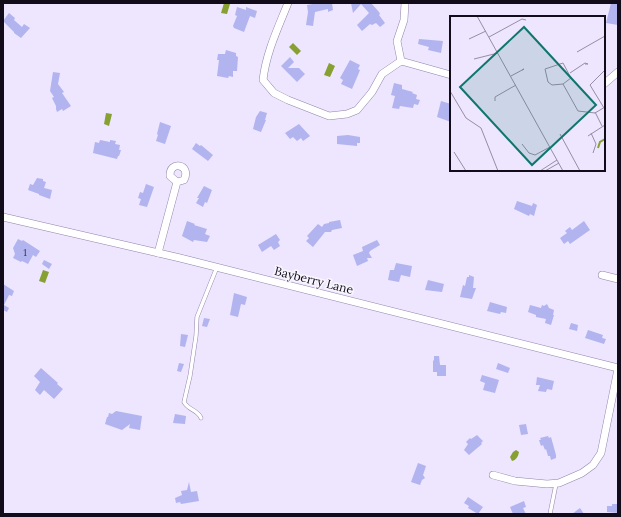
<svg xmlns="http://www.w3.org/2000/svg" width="621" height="517" font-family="Lora,serif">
  <rect width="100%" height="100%" fill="#eee5fe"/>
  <g fill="#86a031">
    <polygon points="224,3 230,4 227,14 221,13"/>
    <polygon points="293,43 301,51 297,55 289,47"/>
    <polygon points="329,63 335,66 330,77 324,75"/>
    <polygon points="106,113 112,114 109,126 104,124"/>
    <polygon points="43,270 49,272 45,283 39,281"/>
    <path d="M516,450L519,452C518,457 516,460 512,461L510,457L513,452Z"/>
  </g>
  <g fill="#b1b4ef">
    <polygon points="318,3 332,3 333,10 328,12 328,9 315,12 313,26 306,25 308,12 307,5"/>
    <polygon points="351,3 371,3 379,12 380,14 379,15 385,23 380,27 376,23 372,25 370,24 362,31 357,25 369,13 361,4 353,13"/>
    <polygon points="611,3 618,3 618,25 606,23"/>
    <polygon points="237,7 246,10 246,7 257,11 255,18 250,16 244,32 234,28 233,26 237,16 235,15"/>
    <polygon points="9,13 15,18 14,20 22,27 24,24 30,28 21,38 14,33 14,32 3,21"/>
    <polygon points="419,39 443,41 441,53 428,50 429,47 418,44"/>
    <polygon points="226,50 236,53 236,56 238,57 237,71 233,71 233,77 229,76 228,78 217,76 219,60 217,60 218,54 225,54"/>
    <polygon points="290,57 294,62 288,68 299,68 305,74 297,82 281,66"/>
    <polygon points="350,60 360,65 358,69 360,70 358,75 352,89 341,84 343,80 340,78"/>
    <polygon points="53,72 60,73 58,84 64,92 62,93 71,106 63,111 62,109 57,112 56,109 56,106 52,98 54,97 50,91"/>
    <polygon points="394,83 402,85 402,89 413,92 412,93 417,95 416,99 420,100 418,105 414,104 413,108 400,106 399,109 392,108 395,96 391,95"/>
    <polygon points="441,101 451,104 451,122 437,117"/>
    <polygon points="260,111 267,113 265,120 266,120 261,132 253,129 256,117"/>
    <polygon points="160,122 171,126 165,144 156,141 158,135 157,134"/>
    <polygon points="299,124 310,136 303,141 301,138 297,141 293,137 290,139 285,133"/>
    <polygon points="348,135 360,137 360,143 357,143 357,146 337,144 337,136"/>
    <polygon points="100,140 110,142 110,140 116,141 115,144 120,145 119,150 121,150 119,156 118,156 117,159 93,153 95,142 99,143"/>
    <polygon points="196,143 200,146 201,145 213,155 208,161 192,149"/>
    <polygon points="37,178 43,179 43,181 46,182 44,188 52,190 50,199 39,195 39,194 28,190 30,184 33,185"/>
    <polygon points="146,184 154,187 147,207 139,205 141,199 138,198 140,192 143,193"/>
    <polygon points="204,186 212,190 207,203 205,202 203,207 196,203 199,198 197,198"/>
    <polygon points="517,201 532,206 533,203 537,205 534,216 530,214 529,216 514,209"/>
    <polygon points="340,220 342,228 332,230 331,232 325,232 313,247 306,241 309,238 307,236 318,224 322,227 324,224 329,223 329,222"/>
    <polygon points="187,221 195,224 194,225 207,229 205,234 210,236 207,242 194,240 193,242 182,236"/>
    <polygon points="584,221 590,230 570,244 568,241 564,244 560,238 567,233 565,231 570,227 572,230"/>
    <polygon points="276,234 280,240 278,242 280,246 274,250 271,246 262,252 258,245"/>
    <polygon points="18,239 22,241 23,240 40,251 36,257 33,255 28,264 22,261 21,262 13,258 15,254 13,248"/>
    <polygon points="377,240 380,245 370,251 369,253 372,258 367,258 368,261 357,266 353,255 363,251 362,247"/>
    <polygon points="44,260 52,264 49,269 42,264"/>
    <polygon points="396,263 412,266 410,277 401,275 399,282 388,280 390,270 394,270"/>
    <polygon points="469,275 474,277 473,288 476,288 472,299 460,297 463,285 465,286 467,277 469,277"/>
    <polygon points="428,280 444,284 442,292 425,290"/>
    <polygon points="3,284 14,291 12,296 9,295 4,305 9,308 7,312 3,310"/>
    <polygon points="234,293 247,297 245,305 241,304 238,317 230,315"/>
    <polygon points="490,302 507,307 506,313 501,312 500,314 487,311"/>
    <polygon points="547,304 549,308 554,310 553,315 554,315 551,325 545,323 546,319 536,317 536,315 528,312 530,305 541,308 542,305 544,306"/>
    <polygon points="204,318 210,319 207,327 202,326"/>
    <polygon points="571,323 578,325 577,331 569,329"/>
    <polygon points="588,330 603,335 602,338 606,339 604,344 585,338"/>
    <polygon points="181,334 188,335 185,347 180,346"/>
    <polygon points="434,356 439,356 440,365 446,365 446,376 437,376 437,372 433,372 433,361 434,360"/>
    <polygon points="179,363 184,364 181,372 177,371"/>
    <polygon points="498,363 510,368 508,373 496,369"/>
    <polygon points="41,368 58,383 57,384 63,389 54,399 44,390 40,395 35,390 40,382 34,376"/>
    <polygon points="482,375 499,380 495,393 483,390 485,383 480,381"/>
    <polygon points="537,377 554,381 552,390 547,389 546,392 538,391 540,385 536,385"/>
    <polygon points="116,411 142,416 140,430 129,428 130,424 122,430 105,424 107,417 108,417 109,413 112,414"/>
    <polygon points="175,414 186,416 185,424 173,423"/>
    <polygon points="526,424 528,434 521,435 519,425"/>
    <polygon points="477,435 483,441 481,443 482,444 469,455 464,450 468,444 466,442 470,438 471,439"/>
    <polygon points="548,436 549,438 551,437 556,455 556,458 551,460 550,456 548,456 546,449 545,450 543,445 541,446 539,440 541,440 540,438"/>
    <polygon points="418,463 426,466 423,475 425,478 422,480 420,485 411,482"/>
    <polygon points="189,482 191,492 197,491 199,501 181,504 180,502 176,503 175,498 182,495 181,491 187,490"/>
    <polygon points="468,497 483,507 478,514 468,508 469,506 464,503"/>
    <polygon points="524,501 526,507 523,508 526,514 513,514 510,507"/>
    <polygon points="612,504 618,504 618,513 607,512 607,506 612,506"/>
    <polygon points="580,508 584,514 572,514"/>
  </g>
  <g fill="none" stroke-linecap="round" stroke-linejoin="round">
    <defs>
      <g id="service">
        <path d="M201,418C198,410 188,410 184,402L190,376L196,336L197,317L217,267"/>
        <polyline points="550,514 556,484"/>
      </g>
      <g id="minor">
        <path d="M288,3C278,28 266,53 263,80L274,93L288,100L329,116L347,114L357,110L372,92L382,74L401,61L451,75"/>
        <polyline points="401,61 397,41 404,20 405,3"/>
        <polyline points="604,84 618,72"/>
        <polyline points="3,217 180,258 618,368"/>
        <path d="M158,253L177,182L170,176C169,160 192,164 184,180L177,182"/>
        <polyline points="602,275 618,279"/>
        <polyline points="493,475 515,481 547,484 559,483 582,473 593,465 601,453 618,369"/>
      </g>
    </defs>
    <use href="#service" stroke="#9284a9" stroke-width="4.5"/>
    <use href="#minor" stroke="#9284a9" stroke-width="8"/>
    <use href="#service" stroke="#fff" stroke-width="3.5"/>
    <use href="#minor" stroke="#fff" stroke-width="7"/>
  </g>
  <g text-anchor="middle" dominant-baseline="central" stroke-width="3.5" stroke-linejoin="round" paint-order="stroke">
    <g font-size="10" fill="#3a364f">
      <text x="25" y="252">1</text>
    </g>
    <g font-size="12" fill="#120c1a" stroke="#f8f5fe">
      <text transform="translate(314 280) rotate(14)">Bayberry Lane</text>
    </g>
  </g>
  <g transform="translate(450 16)">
    <rect width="155" height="155" fill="#eee5fe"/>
    <path fill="none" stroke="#86a031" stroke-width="2" d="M148,132L150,126L155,123"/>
    <path fill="none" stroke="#968ea3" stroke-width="1" d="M27,0L113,155M39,21L72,3L76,4M19,23L36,15M127,36L155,20M24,43L48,37M120,57L135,47L138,48H135M61,60L74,53L72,54M113,68L121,62L113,47L95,53L98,66L102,69L113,68L128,95L145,97L155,91M0,75L16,102L31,112L48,155M45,85V81L66,69M154,92L140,69L155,54M145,96L152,110M141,117L146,128L143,137M110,118L130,155M138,120L155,109M72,128L79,137L85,139L100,131M4,136L16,155M90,155L107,144M95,155L109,147"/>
    <path fill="#0f766e" fill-opacity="0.15" stroke="#0f766e" stroke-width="2" d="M74,11L146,89L82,149L10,71Z"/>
    <rect width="155" height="155" fill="none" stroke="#120c1a" stroke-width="2"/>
  </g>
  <rect width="621" height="517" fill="none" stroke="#120c1a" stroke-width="8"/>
</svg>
